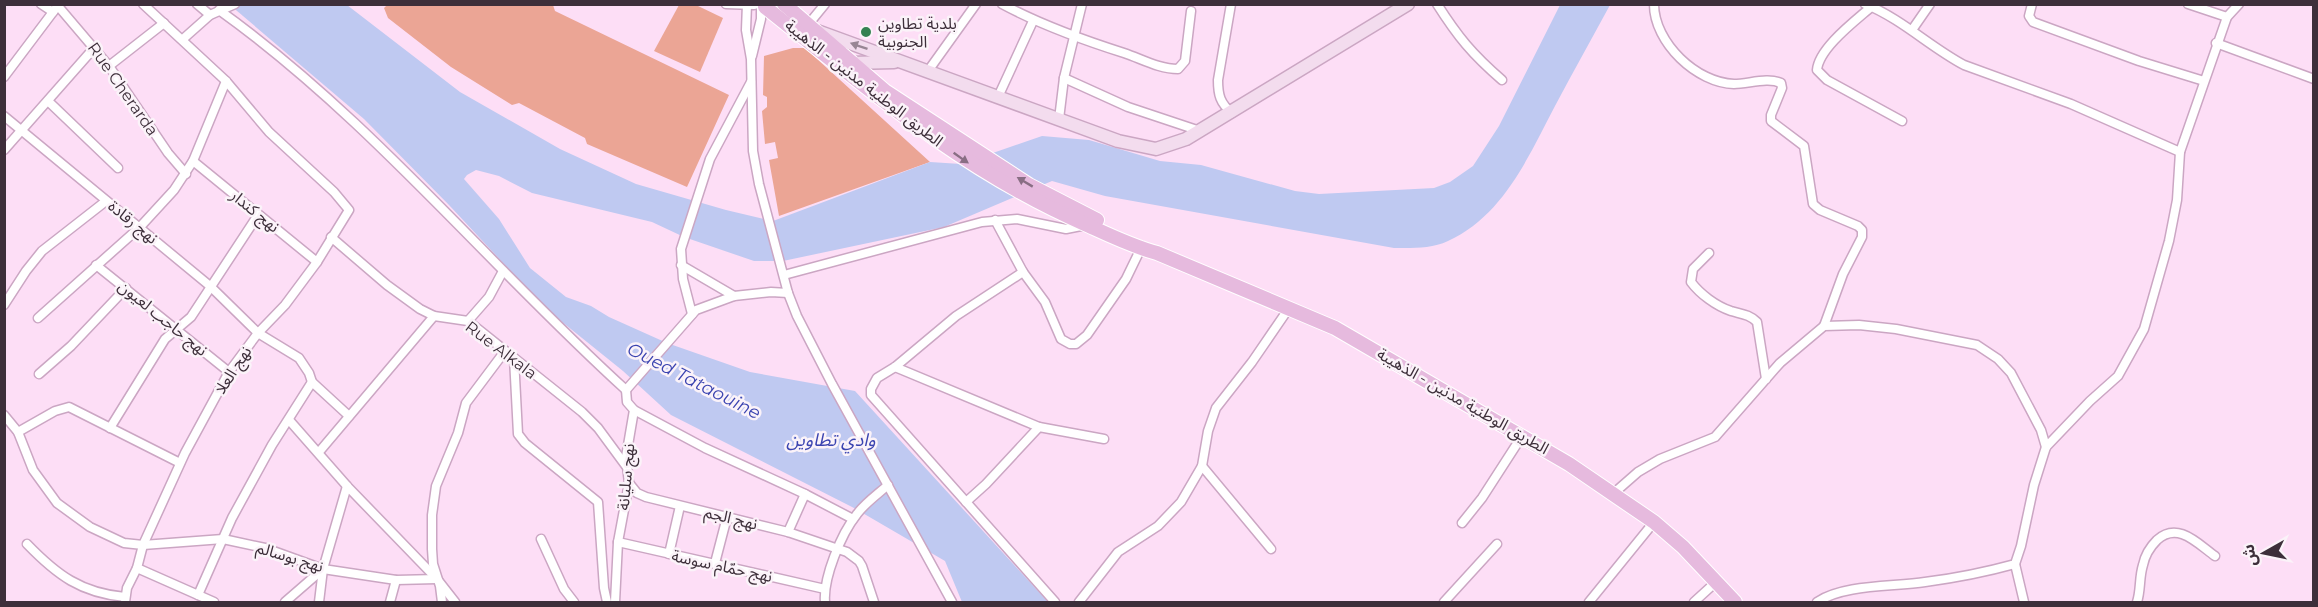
<svg xmlns="http://www.w3.org/2000/svg" width="2318" height="607" font-family="Montserrat,'Noto Sans Arabic',sans-serif">
  <rect width="100%" height="100%" fill="#fddef6"/>
  <g fill="#eba595">
    <polygon points="387,5 553,5 555,11 729,95 687,187 587,144 585,138 519,103 512,105 451,67 388,18 384,8"/>
    <polygon points="679,5 696,5 723,18 700,72 654,51"/>
    <polygon points="793,48 805,48 930,162 779,216 769,160 778,158 775,142 765,144 762,111 767,107 767,97 763,95 764,56"/>
  </g>
  <path fill="#bfc9f1" d="M230,5H347L460,92L560,149L636,184L726,210L773,221L930,162L961,164L1042,136L1089,140L1160,161L1201,165L1295,191L1319,194L1434,188L1450,182L1473,166L1499,126L1560,5H1610C1592,38 1573,72 1555,106C1528,157 1504,215 1448,241C1431,249 1412,248 1394,248L1105,196L1052,181L944,227L783,261H754L684,237L652,222L532,193L499,176L476,170L467,175L464,179L499,219L530,268L566,297L591,306L609,317L667,343L750,372L855,391L1048,602H962L945,561L854,508L671,415L623,371L546,309L449,205L364,119Z"/>
  <g fill="none" stroke-linecap="round" stroke-linejoin="round">
    <defs>
      <g id="street">
        <polyline points="41,4 53,12"/>
        <polyline points="197,4 210,15"/>
        <polyline points="726,4 754,5"/>
        <polyline points="747,4 746,30 751,59 753,151 759,184 788,293 797,316 832,384 952,602"/>
        <path d="M1002,4C1041,25 1083,40 1124,53C1142,59 1159,69 1178,69L1185,61L1191,11"/>
        <path d="M1231,4L1218,80C1218,95 1220,103 1232,113"/>
        <path d="M1437,4C1458,37 1472,54 1502,80"/>
        <path d="M1654,4C1654,43 1697,83 1734,84C1748,84 1768,77 1781,83L1782,88L1771,115V121L1804,146L1813,204L1820,210L1858,226L1862,230V237L1843,274L1824,326"/>
        <path d="M1865,4C1902,19 1930,47 1964,65L2071,104L2180,152"/>
        <polyline points="2032,4 2029,16 2033,22 2139,61 2204,81"/>
        <polyline points="2188,4 2227,17"/>
        <polyline points="58,6 109,66 168,153 186,174"/>
        <path d="M1871,7C1855,21 1819,48 1817,70L1827,80L1902,121"/>
        <path d="M219,10C371,119 488,265 626,390"/>
        <polyline points="807,26 825,4"/>
        <polyline points="1912,30 1930,4"/>
        <polyline points="183,39 210,15 235,4"/>
        <polyline points="2216,43 2314,79"/>
        <polyline points="752,56 761,19 761,7"/>
        <polyline points="109,66 164,23"/>
        <polyline points="928,71 976,4"/>
        <polyline points="4,77 59,4"/>
        <polyline points="1064,78 1128,107 1200,131"/>
        <polyline points="998,97 1033,21"/>
        <polyline points="48,101 118,168"/>
        <polyline points="4,116 210,286 258,333 299,358 309,373 312,382 349,416"/>
        <polyline points="1059,119 1064,78 1082,4"/>
        <polyline points="4,150 94,48"/>
        <polyline points="193,161 317,262"/>
        <polyline points="995,220 1023,272 1045,302 1061,339 1070,344 1076,344 1087,335 1126,279 1142,246"/>
        <polyline points="331,237 387,285 420,309 434,316 468,321 582,412 598,428 626,466"/>
        <path d="M1709,253L1693,269L1691,282C1700,294 1716,306 1731,311C1741,314 1749,314 1757,322L1766,379"/>
        <polyline points="96,265 229,372"/>
        <polyline points="681,265 734,296"/>
        <polyline points="1023,272 956,316 895,367 877,378 871,389 871,395 1055,602"/>
        <polyline points="784,275 982,222 1017,219 1066,229 1086,225"/>
        <polyline points="4,305 26,271 42,251 106,201"/>
        <polyline points="692,314 683,279 681,249 710,159 751,82"/>
        <polyline points="38,318 140,227 174,190 193,161 226,81"/>
        <polyline points="468,321 489,297 503,271"/>
        <polyline points="514,358 518,434 525,443 598,502 604,588 607,602"/>
        <polyline points="895,367 1039,427"/>
        <polyline points="39,374 71,346 126,288"/>
        <polyline points="626,390 696,310 734,296 771,292 788,293"/>
        <polyline points="634,410 705,448 805,494 853,519"/>
        <polyline points="4,415 18,432 33,470 57,503 90,527 124,543 143,545 223,539 265,548 323,569 396,580 437,579"/>
        <polyline points="289,420 347,486 437,579 455,602"/>
        <polyline points="110,428 165,339 191,317 258,215"/>
        <polyline points="18,432 55,411 69,407 180,463"/>
        <polyline points="319,452 434,316"/>
        <polyline points="1202,466 1271,549"/>
        <polyline points="629,483 637,493 646,497 788,532 847,552 859,561 862,566 874,602"/>
        <polyline points="1614,493 1638,472 1660,459 1715,437 1780,363 1824,326 1859,325 1896,329 1977,345 1998,359 2011,373 2041,430 2046,447"/>
        <polyline points="966,502 986,484 1039,427 1104,439"/>
        <polyline points="1462,523 1482,498 1522,436"/>
        <polyline points="788,532 805,494"/>
        <polyline points="541,539 564,589 574,602"/>
        <polyline points="618,542 825,589"/>
        <path d="M27,544C57,575 81,593 125,597"/>
        <polyline points="669,554 680,506"/>
        <polyline points="715,563 727,517"/>
        <polyline points="2015,564 2024,602"/>
        <polyline points="137,568 214,602"/>
        <polyline points="198,595 232,518 272,445 312,382"/>
        <polyline points="125,602 127,588 137,568 143,545 185,453 229,372 258,333 285,305 317,262 349,210 334,192 269,132 226,81 143,4"/>
        <polyline points="285,602 323,569"/>
        <polyline points="319,602 323,569 347,486"/>
        <polyline points="390,602 396,580"/>
        <polyline points="442,602 440,586 433,564 432,549 432,515 436,486 458,433 466,403 505,351"/>
        <polyline points="615,602 618,542 629,483 626,457 634,410 627,402 626,390"/>
        <path d="M825,602C823,578 841,534 857,514C865,503 878,494 888,485"/>
        <polyline points="1079,602 1118,552 1158,526 1181,502 1202,466 1208,431 1216,408 1252,362 1289,308"/>
        <polyline points="1444,602 1497,544"/>
        <polyline points="1589,602 1654,522"/>
        <polyline points="1694,602 1716,582"/>
        <path d="M1817,602C1844,584 1893,587 1925,582C1956,578 1986,572 2015,564L2021,546L2034,485L2046,447L2090,401L2118,376L2144,329L2169,241L2177,200L2180,152L2227,17L2239,4"/>
        <path d="M2137,602C2141,590 2139,577 2143,565C2145,555 2150,547 2157,540C2178,521 2198,544 2215,556"/>
      </g>
      <g id="secondary">
        <polyline points="817,31 1118,141 1156,149 1186,139 1408,4"/>
        <polyline points="851,63 894,62"/>
      </g>
      <g id="primary">
        <polyline points="784,4 885,91 1029,185 1097,220"/>
        <path d="M765,7C868,89 963,171 1085,224C1109,235 1131,246 1157,253L1335,328L1569,464L1654,522L1683,547L1735,602"/>
      </g>
    </defs>
    <use href="#street" stroke="#cba6c3" stroke-width="11"/>
    <use href="#secondary" stroke="#cba6c3" stroke-width="15"/>
    <use href="#primary" stroke="#fff" stroke-width="16"/>
    <use href="#street" stroke="#fff" stroke-width="8"/>
    <use href="#secondary" stroke="#f3dcee" stroke-width="12"/>
    <use href="#primary" stroke="#e6bade" stroke-width="14"/>
  </g>
  <defs><path id="oneway-solid" d="M-6-.8H1V-3.2L6.5 0L1 3.2V.8H-6Z" transform="scale(1.5)"/></defs>
  <use fill="#988694" href="#oneway-solid" transform="translate(859 46) rotate(-161)"/>
  <g fill="#896e84">
    <use href="#oneway-solid" transform="translate(961 158) rotate(35)"/>
    <use href="#oneway-solid" transform="translate(1025 182) rotate(-149)"/>
  </g>
  <circle fill="#348252" stroke="#fbf3f9" stroke-width="2" cx="866" cy="32" r="6"/>
  <g text-anchor="middle" dominant-baseline="central" stroke-width="5" stroke-linejoin="round" paint-order="stroke">
    <g font-size="16" fill="#3d2f3a" stroke="#fbf3f9" text-anchor="start">
      <text x="878" y="23">بلدية تطاوين<tspan x="878" dy="18">الجنوبية</tspan></text>
    </g>
    <g font-size="16" fill="#3d2f3a" stroke="#fbf3f9">
      <text transform="translate(864 83) rotate(38)">الطريق الوطنية مدنين - الذهيبة</text>
      <text transform="translate(123 89) rotate(55)">Rue Cherarda</text>
      <text transform="translate(255 211) rotate(39)">نهج كندار</text>
      <text transform="translate(133 222) rotate(39)">نهج رقادة</text>
      <text transform="translate(163 318) rotate(39)">نهج حاجب لعيون</text>
      <text transform="translate(501 350) rotate(37)">Rue Alkala</text>
      <text transform="translate(233 370) rotate(-57)">نهج العلا</text>
      <text transform="translate(1463 401) rotate(30)">الطريق الوطنية مدنين - الذهيبة</text>
      <text transform="translate(626 477) rotate(-85)">نهج سليانة</text>
      <text transform="translate(731 518) rotate(14)">نهج الجم</text>
      <text transform="translate(290 557) rotate(17)">نهج بوسالم</text>
      <text transform="translate(722 566) rotate(12)">نهج حمّام سوسة</text>
    </g>
    <g font-size="18" font-style="italic" fill="#3b44b0" stroke="#fbf3f9">
      <text transform="translate(694 381) rotate(27)">Oued Tataouine</text>
      <text x="831" y="440">وادي تطاوين</text>
    </g>
  </g>
  <rect width="2318" height="607" fill="none" stroke="#3d2f3a" stroke-width="12"/>
  <g transform="translate(2264 553) rotate(261)" stroke="#fbf3f9" stroke-width="4.5" paint-order="stroke">
  <path d="M0-4.5L10 22L0 15L-10 22Z" fill="#3d2f3a"/>
  <text y="-9" font-size="16" font-weight="bold" text-anchor="middle" fill="#3d2f3a">ش</text>
  </g>
</svg>
